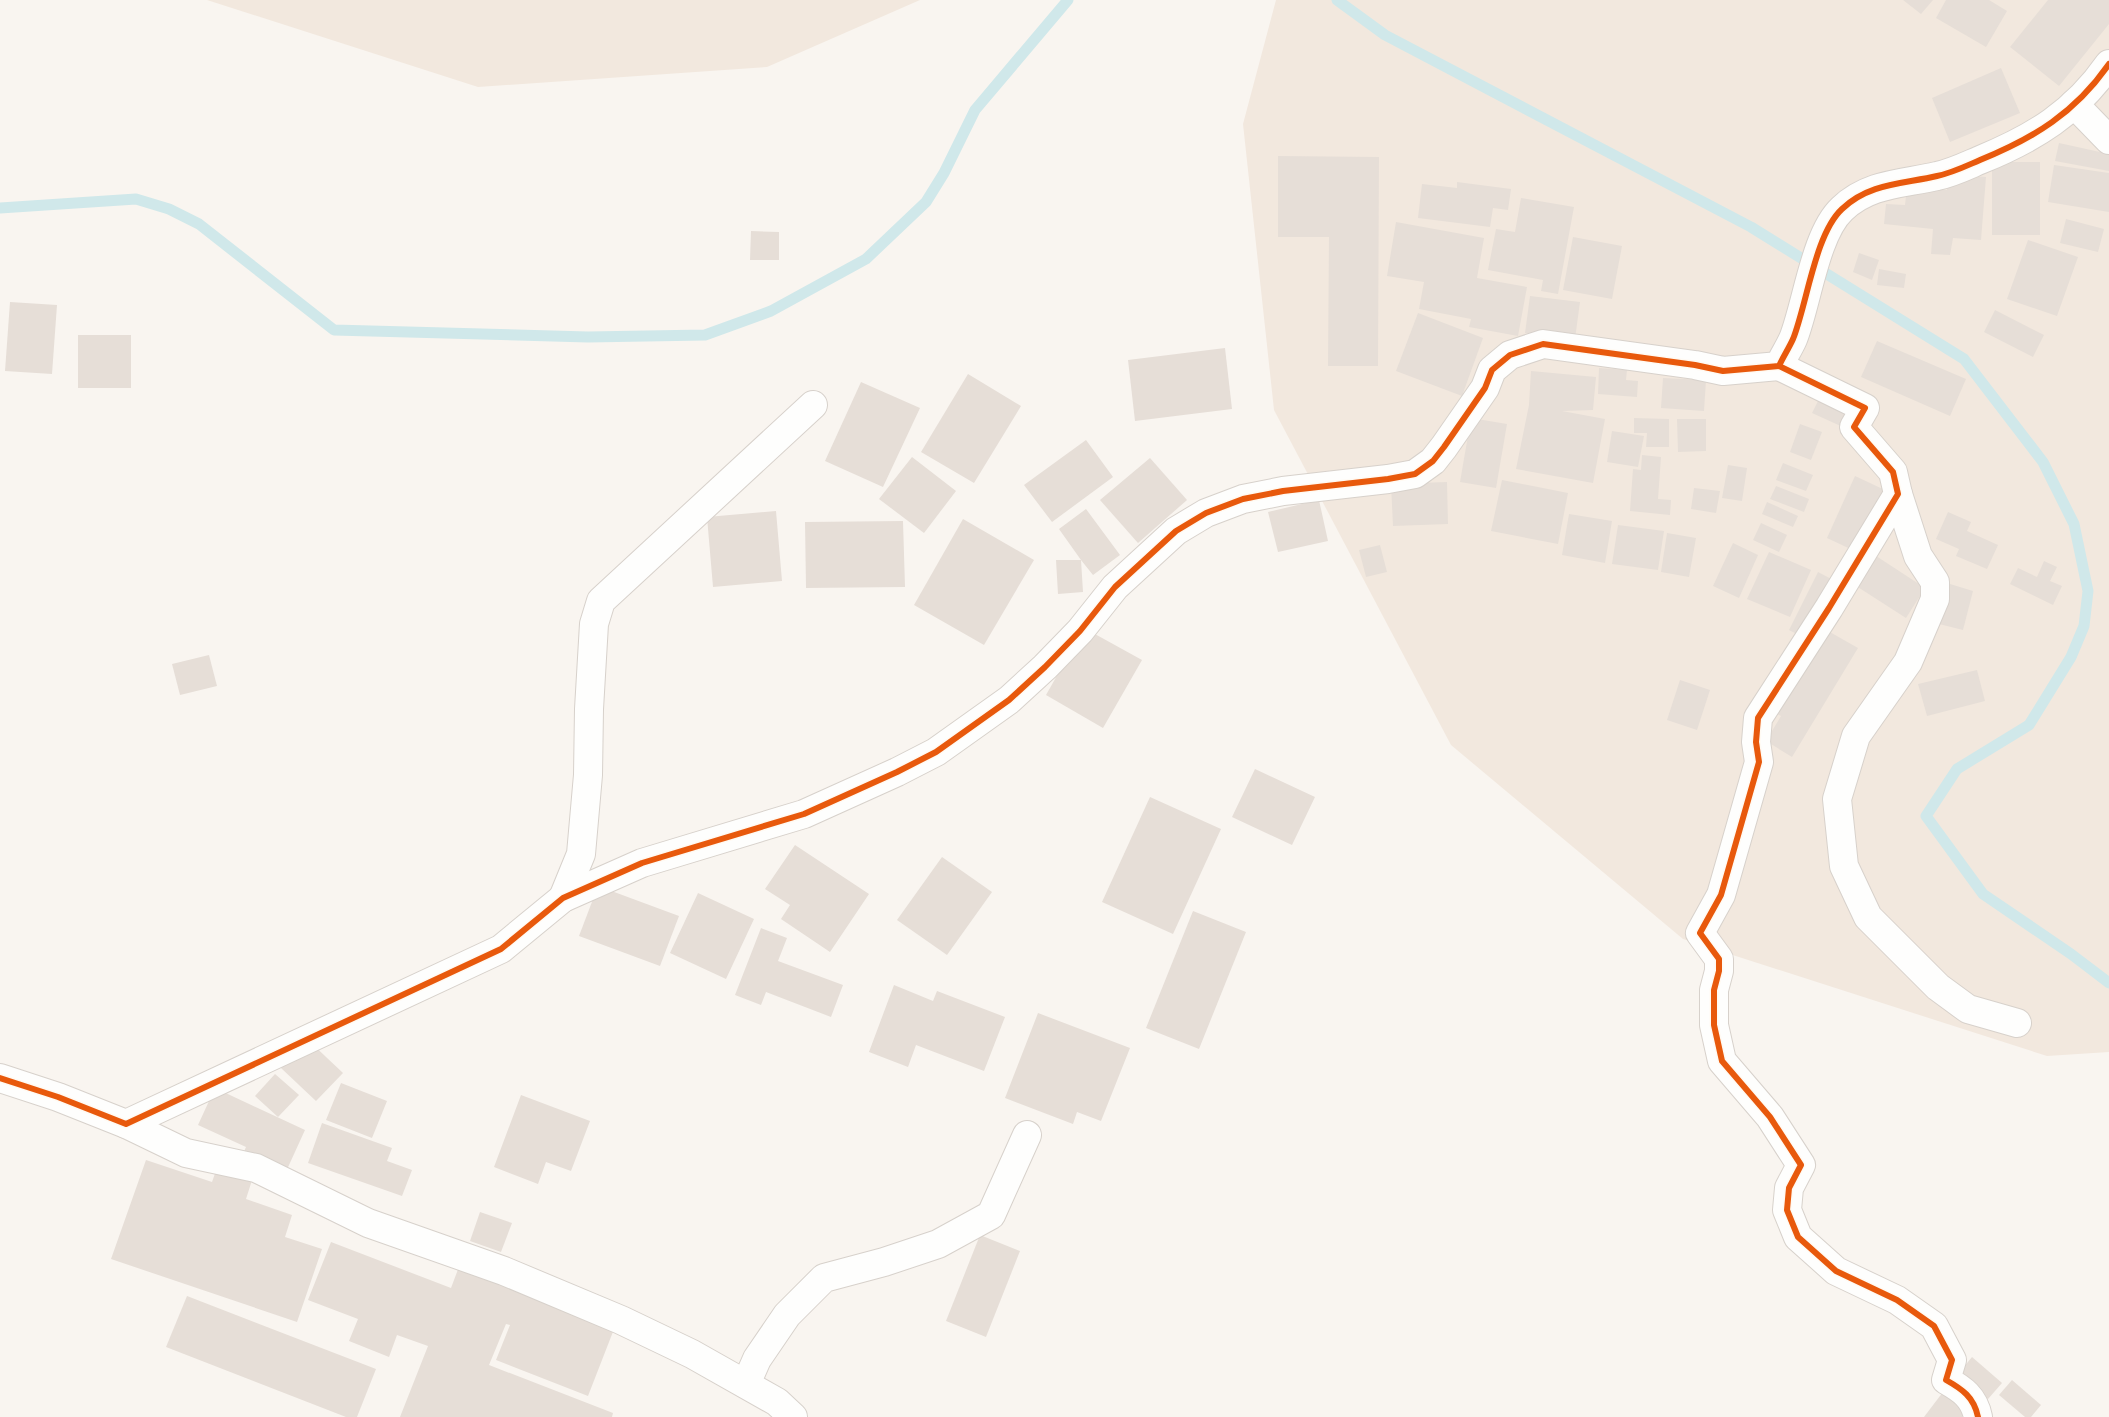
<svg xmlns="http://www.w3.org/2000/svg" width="2109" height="1417" font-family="Manrope,sans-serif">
  <rect width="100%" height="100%" fill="#f9f5f0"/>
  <g fill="#f2e8de">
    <polygon points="207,0 920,0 767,67 478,87"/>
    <polygon points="1276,0 2109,0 2109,1052 2047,1056 1683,939 1451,745 1274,410 1243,124"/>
  </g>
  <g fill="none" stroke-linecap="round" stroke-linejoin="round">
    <g stroke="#d0e8ea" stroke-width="11">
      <polyline points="1337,0 1385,35 1751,227 1964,359 2043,462 2074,524 2088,591 2084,626 2071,657 2029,725 1957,769 1926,816 1983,894 2071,954 2109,983"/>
      <polyline points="0,208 136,199 169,209 199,224 334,330 588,337 705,335 771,311 866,259 926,202 944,173 975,110 1068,0"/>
    </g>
  </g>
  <g fill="#e6ded7">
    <polygon points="1903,0 1933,0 1921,14"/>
    <polygon points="1946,0 1989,0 2007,11 1986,47 1936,18"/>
    <polygon points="2048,0 2109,0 2109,24 2059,86 2010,47"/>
    <polygon points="2001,68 2020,113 1950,142 1932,98"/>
    <polygon points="2059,143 2109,154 2109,171 2055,161"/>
    <polygon points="1278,156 1379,157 1378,366 1328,366 1329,237 1278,237"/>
    <rect x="1992" y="162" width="48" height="73"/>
    <polygon points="2054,165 2109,173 2109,212 2048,202"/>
    <polygon points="1948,174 1986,177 1981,240 1953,238 1950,255 1931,254 1933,229 1884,224 1886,204 1905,205 1907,187 1947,190"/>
    <polygon points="1457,182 1511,189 1508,210 1493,208 1490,227 1418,218 1422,184 1457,188"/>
    <polygon points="1521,198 1574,207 1558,294 1541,291 1543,280 1488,270 1496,229 1515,232"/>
    <polygon points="2066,219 2104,229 2098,252 2060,243"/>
    <polygon points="1396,222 1484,238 1477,278 1527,287 1518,336 1469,327 1471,319 1419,309 1424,282 1387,276"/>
    <polygon points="751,231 779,232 779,260 750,260"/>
    <polygon points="1573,237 1622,246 1612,299 1563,290"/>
    <polygon points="2028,240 2078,257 2057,316 2007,299"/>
    <polygon points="1859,253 1879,260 1872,280 1853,272"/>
    <polygon points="1879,269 1906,274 1904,288 1877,285"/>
    <polygon points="1530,296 1580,302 1575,339 1525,333"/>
    <polygon points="10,302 57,305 52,374 5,371"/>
    <polygon points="1995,310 2044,335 2033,357 1984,332"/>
    <polygon points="1418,313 1483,338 1462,396 1396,371"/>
    <rect x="78" y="335" width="53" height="53"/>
    <polygon points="1877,341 1966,379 1950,416 1861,377"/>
    <polygon points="1225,348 1232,409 1135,421 1128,360"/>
    <polygon points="1599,368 1627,370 1626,380 1638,381 1637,397 1598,394"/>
    <polygon points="1531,371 1596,377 1593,410 1562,411 1605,419 1593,483 1516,469 1529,405"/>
    <polygon points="968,374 1021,406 974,483 921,452"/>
    <polygon points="1663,378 1706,380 1704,411 1661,408"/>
    <polygon points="861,382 920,408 883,487 825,461"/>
    <polygon points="1822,393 1854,408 1845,428 1812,413"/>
    <polygon points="1471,418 1507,424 1496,488 1460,482"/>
    <polygon points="1634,418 1669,419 1669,447 1646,447 1647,433 1634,433"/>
    <polygon points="1677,419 1706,419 1706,451 1678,452"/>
    <polygon points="1800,424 1822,432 1811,460 1790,452"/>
    <polygon points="1612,431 1644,436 1638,467 1607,462"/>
    <polygon points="1086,440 1113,477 1052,522 1024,485"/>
    <polygon points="1642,455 1661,457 1658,499 1671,500 1670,515 1630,511 1633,469 1641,470"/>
    <polygon points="912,457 956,491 924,533 879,499"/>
    <polygon points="1150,458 1187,500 1138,543 1100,500"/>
    <polygon points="1783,463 1813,475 1806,491 1776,480"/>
    <polygon points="1728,465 1747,468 1742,501 1722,498"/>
    <polygon points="1855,476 1887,491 1859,553 1827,538"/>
    <polygon points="1502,480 1568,493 1558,544 1491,531"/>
    <polygon points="1447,482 1448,524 1393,526 1391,484"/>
    <polygon points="1776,486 1809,499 1804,512 1770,499"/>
    <polygon points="1694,488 1720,491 1716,513 1691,509"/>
    <polygon points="1319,500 1328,541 1278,552 1268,512"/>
    <polygon points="1767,502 1798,516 1793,527 1762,514"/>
    <polygon points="1086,509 1120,555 1093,575 1081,560 1083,592 1058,594 1056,560 1081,560 1059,529"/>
    <polygon points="776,511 782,581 713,587 707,517"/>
    <polygon points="1948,512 1971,522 1967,531 1998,545 1987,569 1956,556 1959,549 1936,539"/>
    <polygon points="1569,514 1612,521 1605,563 1562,555"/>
    <polygon points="963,519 1034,560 984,645 914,605"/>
    <polygon points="903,521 905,587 806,588 805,522"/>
    <polygon points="1761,523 1787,535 1779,552 1753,540"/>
    <polygon points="1618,525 1664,531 1658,570 1612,564"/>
    <polygon points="1667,533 1696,538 1689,577 1661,572"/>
    <polygon points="1733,543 1758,555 1739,598 1713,586"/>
    <polygon points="1380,545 1387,572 1366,577 1359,550"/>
    <polygon points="1769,552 1811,570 1790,617 1747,599"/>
    <polygon points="1870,552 1925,588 1906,618 1850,582"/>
    <polygon points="2044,561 2057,567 2050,581 2062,586 2053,605 2010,584 2018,568 2037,577"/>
    <polygon points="1818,572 1837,582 1808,640 1789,630"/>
    <polygon points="1950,584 1973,591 1963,630 1939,624"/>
    <polygon points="1821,627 1858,648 1792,757 1766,741 1781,716 1771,711"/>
    <polygon points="1084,628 1142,660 1103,728 1046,695"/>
    <polygon points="209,655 217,686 180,695 172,664"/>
    <polygon points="1977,670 1985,701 1927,716 1918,684"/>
    <polygon points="1680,680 1710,690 1697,730 1667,720"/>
    <polygon points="1255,769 1315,797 1292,845 1232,817"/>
    <polygon points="1150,797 1221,829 1173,934 1102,902"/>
    <polygon points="795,845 869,894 830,952 781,919 790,905 765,889"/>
    <polygon points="942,857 992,892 947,955 897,920"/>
    <polygon points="598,886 679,916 660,966 579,936"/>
    <polygon points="698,893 754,919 726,979 670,953"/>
    <polygon points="1193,911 1246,932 1199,1049 1146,1028"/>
    <polygon points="761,928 787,938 778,961 843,985 831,1017 766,992 761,1005 735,995"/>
    <polygon points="894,985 933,1001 937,991 1005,1017 984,1071 916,1045 908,1067 869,1052"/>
    <polygon points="1038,1013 1130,1048 1101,1121 1077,1112 1073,1124 1005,1098"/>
    <polygon points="308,1040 343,1073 316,1101 281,1068"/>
    <polygon points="275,1074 299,1095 278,1117 255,1096"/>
    <polygon points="341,1083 387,1101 372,1138 326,1120"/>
    <polygon points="215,1088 305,1130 284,1176 242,1156 246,1147 198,1125"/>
    <polygon points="521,1095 590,1121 571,1171 546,1162 538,1184 494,1167"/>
    <polygon points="322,1123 392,1148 387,1161 412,1170 402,1196 308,1163"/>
    <polygon points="146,1160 212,1182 218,1165 253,1177 246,1199 292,1215 285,1237 322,1249 297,1322 111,1259"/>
    <polygon points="480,1212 512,1223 501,1252 470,1241"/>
    <polygon points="980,1235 1020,1251 986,1337 946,1321"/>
    <polygon points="331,1242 451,1288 460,1264 616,1324 588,1396 496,1360 510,1325 506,1324 489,1365 613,1413 612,1417 400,1417 428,1346 397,1335 389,1357 349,1341 358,1319 308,1300"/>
    <polygon points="187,1296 376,1369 357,1417 346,1417 166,1347"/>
    <polygon points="1972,1357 2002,1383 1988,1399 1958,1374"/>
    <polygon points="2012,1380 2041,1405 2031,1417 2025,1417 1999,1395"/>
    <polygon points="1943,1392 1968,1410 1962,1417 1924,1417"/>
  </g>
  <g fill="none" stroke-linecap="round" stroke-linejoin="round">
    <defs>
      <g id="minor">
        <polyline points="2074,104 2109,140"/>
        <path d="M1779,366L1865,408L1854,427L1893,472L1898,494L1829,608L1758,718L1756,742L1759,762L1721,895L1700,933L1719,959V971L1714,990V1025L1722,1061L1770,1117L1801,1165L1789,1188L1787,1210L1798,1237L1836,1271L1897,1300L1934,1326L1952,1360L1946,1380C1962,1389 1974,1397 1978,1417"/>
        <polyline points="1898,494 1918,556 1935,582 1935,599 1908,662 1856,736 1837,799 1844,866 1868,917 1938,987 1968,1009 2017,1023"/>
        <polyline points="563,898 581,854 588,775 589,709 594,624 601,601 813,405"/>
        <path d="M0,1078L58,1097L126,1124L501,949L563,898L642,863L804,814L897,772L936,752L1009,700L1045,667L1080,631L1115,587L1176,531L1206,513L1243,499L1283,491L1388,479L1415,474L1433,461L1444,447L1485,388L1492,370L1510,355L1543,344L1695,365L1723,371L1779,366C1783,357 1789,348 1793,339C1807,304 1815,234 1842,209C1869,183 1903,184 1937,176C1952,173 1966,166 1980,160C2034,138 2075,113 2109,64"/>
        <polyline points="126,1124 186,1153 256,1168 368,1223 504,1271 621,1320 692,1354 777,1402 793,1417"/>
        <polyline points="746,1384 757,1359 787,1315 824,1278 884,1262 938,1244 991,1215 1027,1135"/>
      </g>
    </defs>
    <use href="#minor" stroke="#d7d1cb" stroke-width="30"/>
    <use href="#minor" stroke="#fefefd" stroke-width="28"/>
    <defs>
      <g id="cycleway">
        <path d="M1779,366L1865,408L1854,427L1893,472L1898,494L1829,608L1758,718L1756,742L1759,762L1721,895L1700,933L1719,959V971L1714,990V1025L1722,1061L1770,1117L1801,1165L1789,1188L1787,1210L1798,1237L1836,1271L1897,1300L1934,1326L1952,1360L1946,1380C1962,1389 1974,1397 1978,1417"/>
        <path d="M0,1078L58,1097L126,1124L501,949L563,898L642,863L804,814L897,772L936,752L1009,700L1045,667L1080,631L1115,587L1176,531L1206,513L1243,499L1283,491L1388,479L1415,474L1433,461L1444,447L1485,388L1492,370L1510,355L1543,344L1695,365L1723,371L1779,366C1783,357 1789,348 1793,339C1807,304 1815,234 1842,209C1869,183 1903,184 1937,176C1952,173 1966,166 1980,160C2034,138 2075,113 2109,64"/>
      </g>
    </defs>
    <use href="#cycleway" stroke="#fffaf3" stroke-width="9"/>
    <use href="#cycleway" stroke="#e8590c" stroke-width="6"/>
  </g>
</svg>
